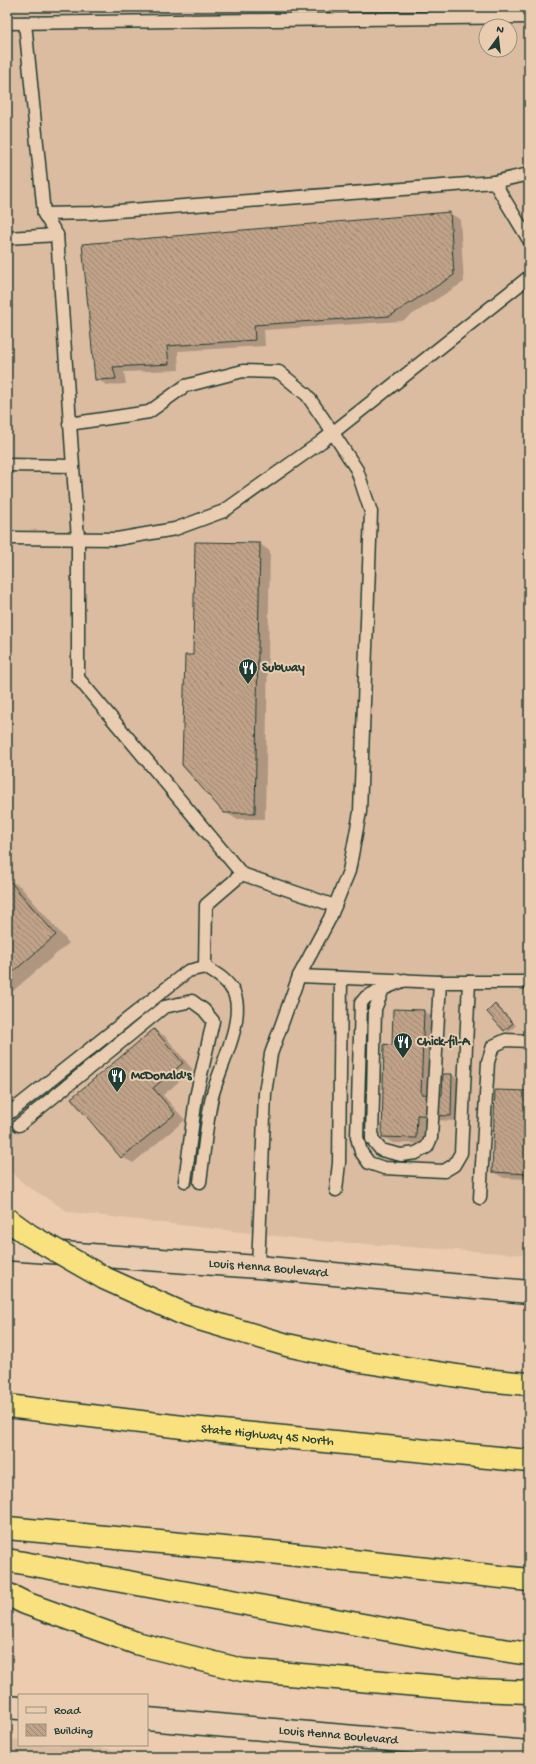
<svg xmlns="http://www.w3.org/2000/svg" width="536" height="1764" font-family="'Gochi Hand',sans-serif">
  <defs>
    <pattern id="building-back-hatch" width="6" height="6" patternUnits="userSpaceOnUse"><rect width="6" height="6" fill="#c0a288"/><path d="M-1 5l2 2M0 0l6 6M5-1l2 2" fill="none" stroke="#9b8570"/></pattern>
  </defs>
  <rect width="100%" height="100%" fill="#eccbae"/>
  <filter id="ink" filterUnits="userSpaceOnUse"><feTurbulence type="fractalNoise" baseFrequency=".025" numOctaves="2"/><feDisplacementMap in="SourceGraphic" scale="8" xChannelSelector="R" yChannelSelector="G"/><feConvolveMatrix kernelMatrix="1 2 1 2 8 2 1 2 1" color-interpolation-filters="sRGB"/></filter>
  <g filter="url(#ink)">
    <g fill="#dbbca1" fill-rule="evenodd">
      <path d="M7,7H529V1255L320,1241L69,1212L24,1184L7,1168ZM486,26H510V50H486Z"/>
      <polygon points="7,1739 19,1740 19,1745 68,1745 189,1757 7,1757"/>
    </g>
    <g fill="#0003">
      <polygon points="449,213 460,219 464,282 402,321 264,330 265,346 178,351 179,370 124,372 126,384 107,385 96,379 83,245"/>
      <polygon points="260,544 270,551 265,819 236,819 225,812 194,656"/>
      <polygon points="7,879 20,886 69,943 7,996"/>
      <polygon points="496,1005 516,1025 509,1032 488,1012"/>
      <polygon points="423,1011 434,1017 432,1095 443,1096 444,1075 452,1075 463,1081 462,1121 428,1120 427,1144 393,1143 383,1137 393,1046"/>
      <polygon points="154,1030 165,1036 193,1070 163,1095 185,1120 133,1163 122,1157"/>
      <polygon points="529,1092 529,1179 504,1178 493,1172"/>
    </g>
    <g fill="url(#building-back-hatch)" stroke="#1f3d34">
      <polygon points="450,212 454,275 390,316 254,325 255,340 167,346 169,364 113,367 116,379 95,380 82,244"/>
      <polygon points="195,542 260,543 255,813 224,813 182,765 185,655 193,655"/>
      <polygon points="7,878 56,935 7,977"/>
      <polygon points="495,1004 513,1023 504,1031 487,1012"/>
      <polygon points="393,1009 424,1010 421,1094 442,1095 443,1074 452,1074 451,1116 417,1115 416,1138 382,1137 384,1044 392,1045"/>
      <polygon points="154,1029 183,1063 153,1088 175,1114 121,1158 71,1098"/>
      <polygon points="495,1090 529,1091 529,1174 492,1172"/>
    </g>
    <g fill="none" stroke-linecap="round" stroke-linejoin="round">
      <defs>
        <g id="lane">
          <polyline points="7,23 529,17"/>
          <polyline points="25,23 44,214 57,235 78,539 78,678 242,874 335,906"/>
          <polyline points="494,182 529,174"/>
          <polyline points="44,214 92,213 494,182 529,240"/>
          <polyline points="7,238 57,235"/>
          <polyline points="69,424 149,412 185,386 243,371 279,372 307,395 333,433 357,470 371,512 360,812 349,871 330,918 299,976 271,1054 265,1093 258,1267"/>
          <polyline points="7,465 72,466"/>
          <polyline points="7,538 117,539 175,529 224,511 321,442 529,277"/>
          <polyline points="205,967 206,905 242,874"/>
          <polyline points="299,976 440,982 529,982"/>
          <polyline points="405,980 383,989 375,1009 372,1139 381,1150 401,1155 416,1153 427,1147 431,1138 440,982"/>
          <polyline points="383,989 366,997 361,1003 357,1137 361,1152 369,1163 384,1168 444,1171 454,1165 461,1153 469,982"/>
          <path d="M8,1114L188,971L205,967C216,974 228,980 234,993C246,1020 218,1070 212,1097C206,1124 204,1154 200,1182"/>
          <polyline points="19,1125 164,1007 192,1001 204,1010 213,1021 196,1097 185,1181"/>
          <polyline points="336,1190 339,1163 341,978"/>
          <polyline points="480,1198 488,1062 493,1046 506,1040 529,1041"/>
        </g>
        <g id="secondary">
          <path id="s1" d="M7,1249L258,1267L529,1292"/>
          <polyline points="7,1707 19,1708"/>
          <path id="s2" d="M147,1719L529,1752"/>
        </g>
        <g id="highway">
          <polyline points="360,1361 484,1380 529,1384"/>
          <path id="s3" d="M7,1406L191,1428L529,1461"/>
          <polyline points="7,1528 270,1552 529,1580"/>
          <polyline points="7,1560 477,1646 529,1654"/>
          <polyline points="7,1594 25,1603 136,1643 242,1670 477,1690 529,1692"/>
        </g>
      </defs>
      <use href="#lane" stroke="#1f3d34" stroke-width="15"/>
      <use href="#secondary" stroke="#1f3d34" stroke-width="25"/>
      <use href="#highway" stroke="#1f3d34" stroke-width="25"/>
      <use href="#lane" stroke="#eacdb1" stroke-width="12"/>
      <use href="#secondary" stroke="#eacdb1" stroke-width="22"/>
      <use href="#highway" stroke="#fae180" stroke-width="22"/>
      <defs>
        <polyline id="highway-bridge" points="7,1219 29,1235 104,1278 186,1315 287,1345 360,1361"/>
      </defs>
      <use href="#highway-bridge" stroke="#1f3d34" stroke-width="25" stroke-linecap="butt"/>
      <use href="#highway-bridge" stroke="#fae180" stroke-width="22"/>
    </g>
  </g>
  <defs>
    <symbol id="restaurant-pin" viewBox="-11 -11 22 30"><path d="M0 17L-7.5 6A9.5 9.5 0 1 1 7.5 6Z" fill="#1f3d34" stroke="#eacdb1"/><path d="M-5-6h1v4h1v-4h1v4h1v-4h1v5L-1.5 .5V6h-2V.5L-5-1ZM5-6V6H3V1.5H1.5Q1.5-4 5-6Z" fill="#fff"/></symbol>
  </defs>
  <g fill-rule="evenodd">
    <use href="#restaurant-pin" x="237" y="657" width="22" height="30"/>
    <use href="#restaurant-pin" x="392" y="1031" width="22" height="30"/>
    <use href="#restaurant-pin" x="106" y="1065" width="22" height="30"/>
  </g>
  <g text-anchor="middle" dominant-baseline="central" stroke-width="4" stroke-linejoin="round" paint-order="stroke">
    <g font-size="13" font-weight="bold" fill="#1f3d34" stroke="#eacdb1" text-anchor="start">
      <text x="262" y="668">Subway</text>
      <text x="417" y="1042">Chick-fil-A</text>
      <text x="131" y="1076">McDonald's</text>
    </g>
    <g font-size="13" fill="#1f3d34" stroke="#eacdb1">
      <text stroke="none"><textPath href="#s1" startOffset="262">Louis Henna Boulevard</textPath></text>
      <text stroke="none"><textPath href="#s3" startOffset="262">State Highway 45 North</textPath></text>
      <text stroke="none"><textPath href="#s2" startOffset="192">Louis Henna Boulevard</textPath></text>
    </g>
  </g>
  <rect width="536" height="1764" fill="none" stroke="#eacdb1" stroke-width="24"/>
  <rect x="12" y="12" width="512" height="1740" fill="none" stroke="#1f3d34" stroke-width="1.5" filter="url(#ink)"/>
  <rect x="18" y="1694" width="130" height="52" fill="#eacdb1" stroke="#99937f"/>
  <rect x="26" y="1707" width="20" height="6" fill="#eacdb1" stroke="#99937f"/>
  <text x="54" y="1714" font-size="12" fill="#1f3d34">Road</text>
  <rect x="26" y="1724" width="20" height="12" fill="url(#building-back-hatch)" stroke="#99937f"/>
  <text x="54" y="1734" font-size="12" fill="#1f3d34">Building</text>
  <g transform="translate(498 38) rotate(15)"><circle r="19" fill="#eacdb1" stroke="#99937f"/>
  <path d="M0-3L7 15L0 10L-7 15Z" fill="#1f3d34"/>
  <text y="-6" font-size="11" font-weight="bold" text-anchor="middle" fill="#1f3d34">N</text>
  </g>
</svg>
